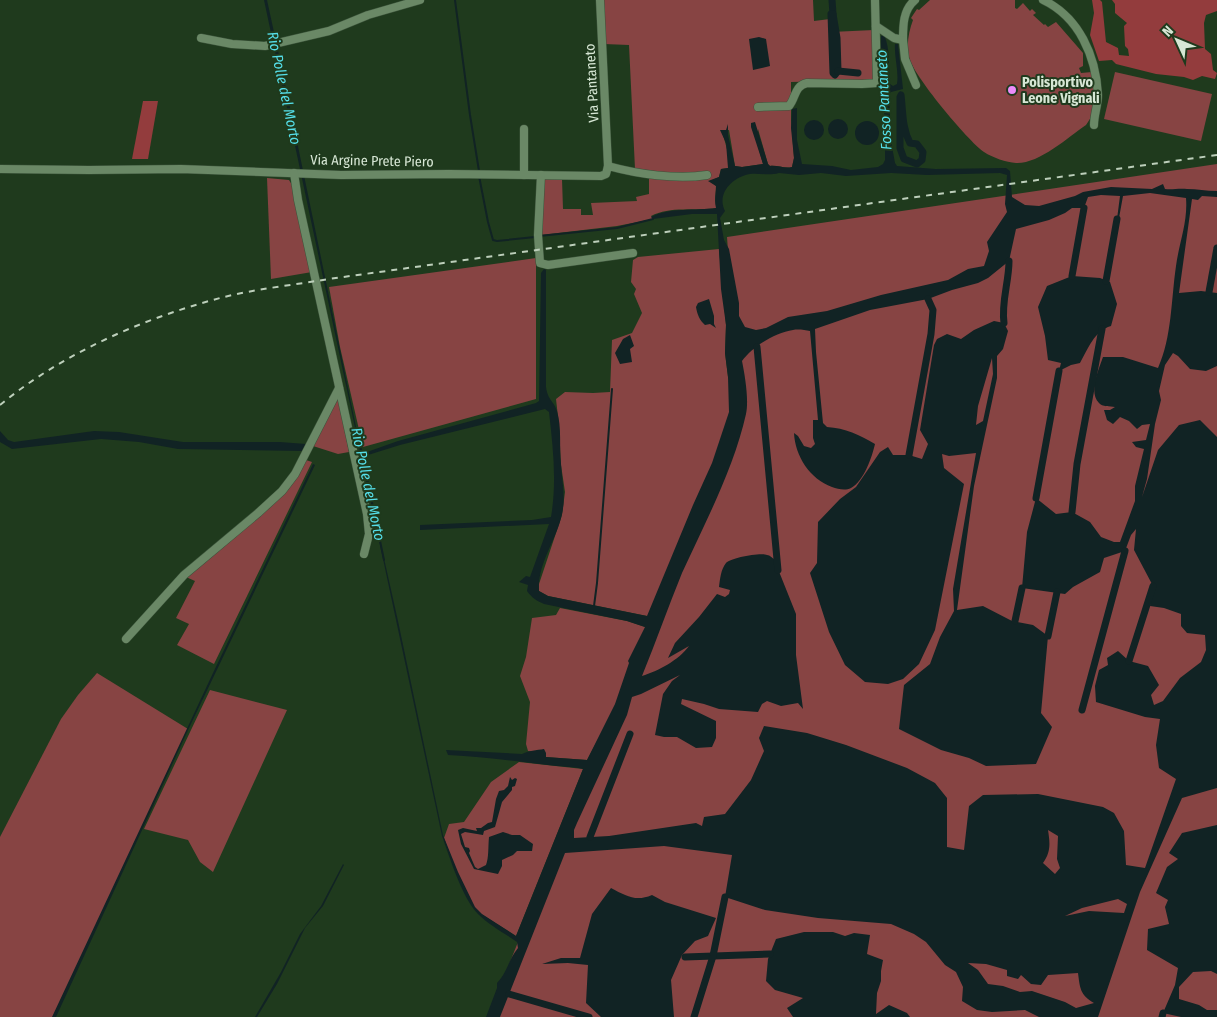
<svg xmlns="http://www.w3.org/2000/svg" width="1217" height="1017" font-family="'Fira Sans Condensed',sans-serif">
  <rect width="100%" height="100%" fill="#1f3a1d"/>
  <g fill="#874443">
    <path d="M602,0H813L814,21L830,19L831,32L874,30L875,80L791,82V120L794,158L792,167C785,169 777,165 770,166L768,164L758,129L757,143L763,164L742,167L735,166L729,130L722,131L728,153V168L721,169L719,177L710,181L716,186C716,194 714,200 717,208C696,211 670,206 651,216L653,219L617,226L541,235L543,178L562,179L563,209H581V215H593L591,203L637,201L636,197L649,194V177L635,169L629,45L604,44Z"/>
    <path d="M930,0H1015V8L1017,9L1023,3L1030,11L1032,9L1036,13L1033,15L1044,25L1045,24L1048,27L1056,22L1083,53V66L1079,68L1081,73L1092,72C1094,90 1098,110 1086,125C1067,138 1039,164 1016,163C1006,162 993,158 984,152C968,141 912,74 909,57C906,44 909,31 913,20L911,18L917,9L919,10Z"/>
    <polygon points="1115,72 1212,94 1201,141 1104,119"/>
    <polygon points="1217,164 1217,1017 488,1017 603,730 587,760 545,757 538,750 535,752 528,751 526,744 530,702 520,676 526,657 532,618 556,615 560,608 627,621 645,627 647,616 548,596 539,591 539,584 562,515 565,492 561,465 559,426 556,399 565,392 593,393 610,392 612,340 632,333 642,313 634,294 636,289 631,282 633,260 638,257 719,249 726,325 725,353 728,377 738,386 727,237"/>
    <polygon points="267,178 289,180 294,188 312,272 271,279"/>
    <polygon points="536,258 536,399 363,447 340,347 329,287"/>
    <polygon points="338,396 349,452 338,454 313,446"/>
    <polygon points="306,460 312,462 214,664 177,645 189,624 176,618 195,581 186,577 273,504"/>
    <polygon points="97,673 188,729 54,1017 0,1017 0,837 61,719 78,695"/>
    <polygon points="210,690 287,710 213,872 200,862 188,840 144,829"/>
    <polygon points="519,762 583,769 516,936 476,911 459,880 444,838 449,824 464,822 491,782"/>
  </g>
  <g fill="#933c3d">
    <polygon points="1092,0 1100,0 1102,2 1106,42 1118,48 1119,55 1129,56 1128,49 1125,46 1124,26 1127,23 1115,13 1115,4 1112,0 1217,0 1217,11 1206,15 1204,23 1205,49 1211,54 1213,70 1217,73 1215,79 1202,76 1193,80 1184,77 1156,74 1116,64 1112,60 1099,61 1090,35 1094,13"/>
    <polygon points="143,101 158,101 148,159 132,159"/>
  </g>
  <g fill="#112324" fill-rule="evenodd">
    <path d="M264,0H267L282,69L373,509L398,621L443,835L458,872L475,907L482,914L516,936L583,769C571,766 560,767 548,765C515,761 482,757 448,755L446,750L522,754C528,751 537,750 544,749L546,753V757L587,760L615,704L629,663L628,661L645,627L627,621L544,604C537,601 532,598 527,591L528,585L519,582L526,576L530,577L549,524L420,530V525L532,520L551,517C557,481 553,448 549,412L545,409L400,445L368,455L367,452L398,441L536,403L539,401L541,273L544,269L546,270V387C548,401 554,401 557,411C562,428 559,447 561,464C562,482 566,497 562,514C557,539 537,564 539,591L548,596L647,616L693,505L712,463L729,412L728,377L725,353L726,325L721,289L717,214H692L653,219L651,217C670,207 696,211 716,208C714,200 716,194 716,186L708,181L719,177L721,169L728,168L726,143L720,130H726L728,124V135L735,166L742,167L763,164L751,127V123L755,122L768,164L770,166C777,165 785,169 792,167L794,158L791,128L792,109L797,108V140L802,164L832,166L851,170L878,167L883,164L885,160V152L884,101L881,83V36L884,35C891,49 888,69 890,84L893,86L897,84C899,71 894,57 895,44H898L903,89L891,92L889,94L891,141L895,163L897,166L936,169L1006,168L1010,171L1012,197L1025,205L1039,206L1075,196L1083,192L1111,187L1152,189L1163,184L1165,189C1172,190 1179,188 1187,189C1197,189 1206,191 1217,191V197L1202,196L1198,200L1192,199L1179,293L1201,291L1217,293V366L1206,371L1190,369L1178,356L1173,353L1165,365L1159,391L1161,400L1155,424L1147,479L1142,497L1158,450L1179,425L1200,420L1217,437V788L1182,798L1140,892L1098,1017H1039L1025,1010L992,1012L977,1010L962,1001L963,987L956,972L945,965L926,942L914,934L891,924L818,918L765,910L725,897L732,855L664,846L565,853L500,1017H486L497,988V983C508,971 508,960 518,948L517,942C504,933 489,925 478,914C462,898 450,858 442,836ZM779,173L799,175L821,173L846,176L891,173L927,175L1000,173L1007,175L1005,204L1007,212L987,242L989,251L984,266L968,269L948,280L881,295L827,311L788,317L766,328L756,330L745,327L739,316V303L729,249L724,240L720,218L725,211C716,193 733,177 750,174C760,173 769,176 779,173ZM1150,193L1186,198C1188,222 1179,243 1176,266C1171,300 1172,337 1158,368L1123,357H1103C1099,369 1088,392 1099,403C1102,407 1110,406 1115,407L1110,410H1104L1107,420L1113,424L1120,417L1129,421L1137,429L1142,425L1150,424L1146,440L1132,442L1136,447L1144,449L1135,486V501L1120,542H1114L1101,537L1090,522L1072,512L1056,514L1036,498L1027,532L1022,588L1065,594L1073,587L1100,572L1104,558L1125,551L1131,535L1136,529L1134,550L1153,586L1150,606L1164,608L1181,614V626L1187,633L1205,635L1206,650L1201,662L1180,678L1163,701L1154,705L1151,695L1159,685L1148,666L1129,661L1118,651L1107,658L1108,665L1099,670L1095,686L1096,702L1145,717L1160,719L1156,745L1159,768L1176,779L1145,868L1126,865L1124,831L1114,813L1103,807L1038,794L983,795L969,806L964,850L947,847V798L935,783L907,768L846,745L807,733L764,726L759,738L764,751L751,780L725,814L704,817L702,826L696,823L609,836L574,838V830L577,823L627,715L632,697L641,694L680,675L672,681L663,694L655,735L664,737H677L696,748L712,747L716,738V721L681,704L682,699L704,704L719,709L758,712L762,704L767,701L781,706L798,703L803,709L796,655V614L774,559C772,558 770,555 767,555C761,552 730,558 726,563C721,569 720,579 719,587L730,590L729,594L725,597L717,594L699,617L675,643L668,658L689,646C679,660 658,671 642,676C656,642 668,607 682,573C705,523 734,468 746,414C749,400 745,376 742,361C753,346 775,333 793,330C798,329 805,330 810,331L818,420H813V438L815,444L811,448L804,446L798,436L794,433C795,456 810,479 832,487C838,489 845,491 851,488C864,481 872,457 875,444C860,435 845,428 827,427L823,423L816,352L815,329L870,310L928,299L952,290L978,283L988,278L1009,261L1016,229L1049,220L1065,213L1072,208H1084L1088,197L1101,195L1120,196L1117,219L1119,218L1123,196ZM1048,830L1058,836L1057,859L1060,868L1055,874L1043,863C1051,852 1050,843 1048,830ZM1118,899L1127,904L1124,913L1089,911L1065,916L1082,908ZM968,963L986,964L1007,970V976L1018,979L1021,975L1031,984L1041,985L1048,975L1078,973C1080,988 1080,995 1094,1003L1076,1008L1065,1002L1032,991L1020,992L1003,986L988,984L978,970Z"/>
    <polygon points="759,37 766,39 770,66 753,70 749,39"/>
    <circle cx="838" cy="129" r="10"/>
    <circle cx="814" cy="130" r="10"/>
    <circle cx="867" cy="133" r="12"/>
    <path d="M1072,276L1100,278L1110,282L1117,304L1111,326C1094,331 1088,349 1080,363L1071,365L1059,371L1061,363L1048,360L1045,336L1038,307L1047,286Z"/>
    <path d="M709,299L714,316V324L716,328L710,324L705,325C700,321 697,314 696,307L698,303Z"/>
    <path d="M994,321L1004,323L1008,331L1003,349L997,356V378L974,486L957,610L983,606L1012,621L1033,625L1048,636L1041,713L1052,727L1036,764L986,766L969,758L941,750L899,729L904,685L930,664L940,637L954,611L953,589L976,453L949,456L942,454L944,468L964,484L935,630L919,664L903,679L888,684L865,682L845,665L829,632L810,573L817,563L818,522L840,499L856,487L880,452L888,447L893,455H909L922,459L928,444L920,430L934,345L937,339L947,334L961,339L974,330ZM992,358L993,374L983,421L976,425L978,406Z"/>
    <polygon points="630,335 634,346 630,349 632,362 620,364 615,353 623,339"/>
    <polygon points="0,431 8,440 14,442 94,431 119,432 183,442 280,442 306,444 302,451 178,449 139,442 101,439 12,449 0,442"/>
    <polygon points="313,464 315,465 189,728 56,1017 52,1017 213,673"/>
    <path d="M510,777L512,780L515,778L517,779L515,786L512,787V790L502,802L495,827L484,831L483,835L465,832L461,834L465,847L469,848L470,851L469,853L475,867L478,869L486,865C489,857 488,847 489,837L503,832L512,835H520L533,844L532,851H517L513,855L502,860V866L498,874L474,869L461,844L458,830L463,828L477,831L476,828H481L488,823L492,822L496,799L499,791L504,790L508,786Z"/>
    <polygon points="1217,825 1217,974 1211,971 1193,972 1179,987 1179,999 1199,1005 1207,1010 1217,1010 1217,1017 1181,1017 1163,1013 1175,985 1178,968 1147,950 1148,929 1169,924 1165,907 1168,900 1156,893 1167,867 1178,859 1169,853 1182,833"/>
    <polygon points="343,864 344,865 323,906 305,928 277,984 257,1017 255,1017 281,972 300,934 321,906"/>
    <path d="M611,888C626,896 636,902 652,895L665,902L716,918L708,936L695,941L682,955L671,980L674,1017H601L586,1003L588,965L568,963L542,964L561,958H580L592,914Z"/>
    <polygon points="804,932 833,932 845,936 854,933 870,935 867,954 883,960 881,971 881,981 877,993 876,1014 889,1005 907,1013 910,1017 793,1017 787,1008 803,998 775,990 766,981 768,959 776,939"/>
  </g>
  <g fill="none" stroke-linecap="round" stroke-linejoin="round">
    <g stroke="#112324" stroke-width="2">
      <polyline points="455,0 470,115 479,171"/>
      <polyline points="479,176 488,222 493,240 497,241 535,237"/>
      <polyline points="539,236 617,228 653,219"/>
      <polyline points="360,445 384,560"/>
      <polyline points="594,606 597,583 612,389"/>
    </g>
    <g stroke="#112324" stroke-width="7">
      <polyline points="832,0 833,14"/>
      <polygon points="831,14 833,14 837,38 838,71 835,75 833,73"/>
      <polyline points="838,71 858,73"/>
      <path d="M901,95C903,111 902,128 910,143L917,144L923,152L922,160L917,164L904,159L900,148V97Z"/>
      <polyline points="1072,276 1084,208"/>
      <polyline points="1106,281 1117,219"/>
      <polyline points="1209,292 1217,248"/>
      <path d="M1004,323C1001,302 1009,282 1009,261"/>
      <polyline points="757,347 778,570"/>
      <polyline points="909,455 931,334 933,310 928,299"/>
      <polyline points="1036,498 1059,371"/>
      <polyline points="1072,512 1077,464 1102,329"/>
      <polyline points="1015,621 1022,588"/>
      <polyline points="1048,636 1057,592"/>
      <polyline points="1129,661 1153,586"/>
      <polyline points="1082,710 1125,551"/>
      <polyline points="590,837 630,734"/>
      <polyline points="685,957 770,954"/>
      <polyline points="509,994 589,1017"/>
      <polyline points="694,1017 713,956 725,897"/>
      <polyline points="1162,1017 1163,1013"/>
    </g>
    <defs>
      <g id="minor">
        <polyline points="600,0 608,166"/>
        <path d="M1043,0C1079,17 1096,56 1098,95C1098,105 1094,115 1094,125"/>
        <path d="M876,26L894,38L903,40C903,25 903,10 915,0"/>
        <polyline points="201,38 232,44 265,46 329,31 368,15 420,0"/>
        <polyline points="903,40 905,59 916,85"/>
        <path d="M758,107L789,106C796,98 794,86 807,83L862,84L877,83L875,0"/>
        <polyline points="524,129 524,175"/>
        <path d="M0,169L89,170L181,169L341,175L449,174L601,176L606,174L608,166C637,174 677,180 707,175"/>
        <polyline points="294,173 298,200 367,514 369,534 364,554"/>
        <polyline points="541,175 538,235 540,263 548,265 633,253"/>
        <polyline points="126,639 184,575 258,513 282,491 295,474 339,388"/>
      </g>
    </defs>
    <use href="#minor" stroke="#3c543b" stroke-width="9"/>
    <use href="#minor" stroke="#6a8866" stroke-width="8"/>
    <path stroke="#bdcfbb" stroke-width="2" stroke-dasharray="6 6" stroke-linecap="butt" d="M0,405C63,353 142,319 220,298C255,289 293,285 329,279L1217,155"/>
  </g>
  <circle fill="#ec8cfb" stroke="#1f3a1d" stroke-width="2" cx="1012" cy="90" r="5"/>
  <g text-anchor="middle" dominant-baseline="central" stroke-width="4" stroke-linejoin="round" paint-order="stroke">
    <g font-size="14" font-weight="bold" fill="#d7e7d5" stroke="#1f3a1d" text-anchor="start">
      <text x="1022" y="82">Polisportivo<tspan x="1022" dy="16">Leone Vignali</tspan></text>
    </g>
    <g font-size="14" fill="#d7e7d5" stroke="#1f3a1d">
      <text transform="translate(592 83) rotate(-93)">Via Pantaneto</text>
      <text transform="translate(372 161) rotate(1)">Via Argine Prete Piero</text>
    </g>
    <g font-size="15" font-style="italic" fill="#55dee8" stroke="#1f3a1d">
      <text transform="translate(284 88) rotate(78)">Rio Polle del Morto</text>
      <text transform="translate(884 100) rotate(-93)">Fosso Pantaneto</text>
      <text transform="translate(368 484) rotate(78)">Rio Polle del Morto</text>
    </g>
  </g>
  <g transform="translate(1177 40) rotate(314)" stroke="#1f3a1d" stroke-width="4" paint-order="stroke">
  <path d="M0-4L9 19L0 12L-9 19Z" fill="#d7e7d5"/>
  <text y="-8" font-size="14" font-weight="bold" text-anchor="middle" fill="#d7e7d5">N</text>
  </g>
</svg>
